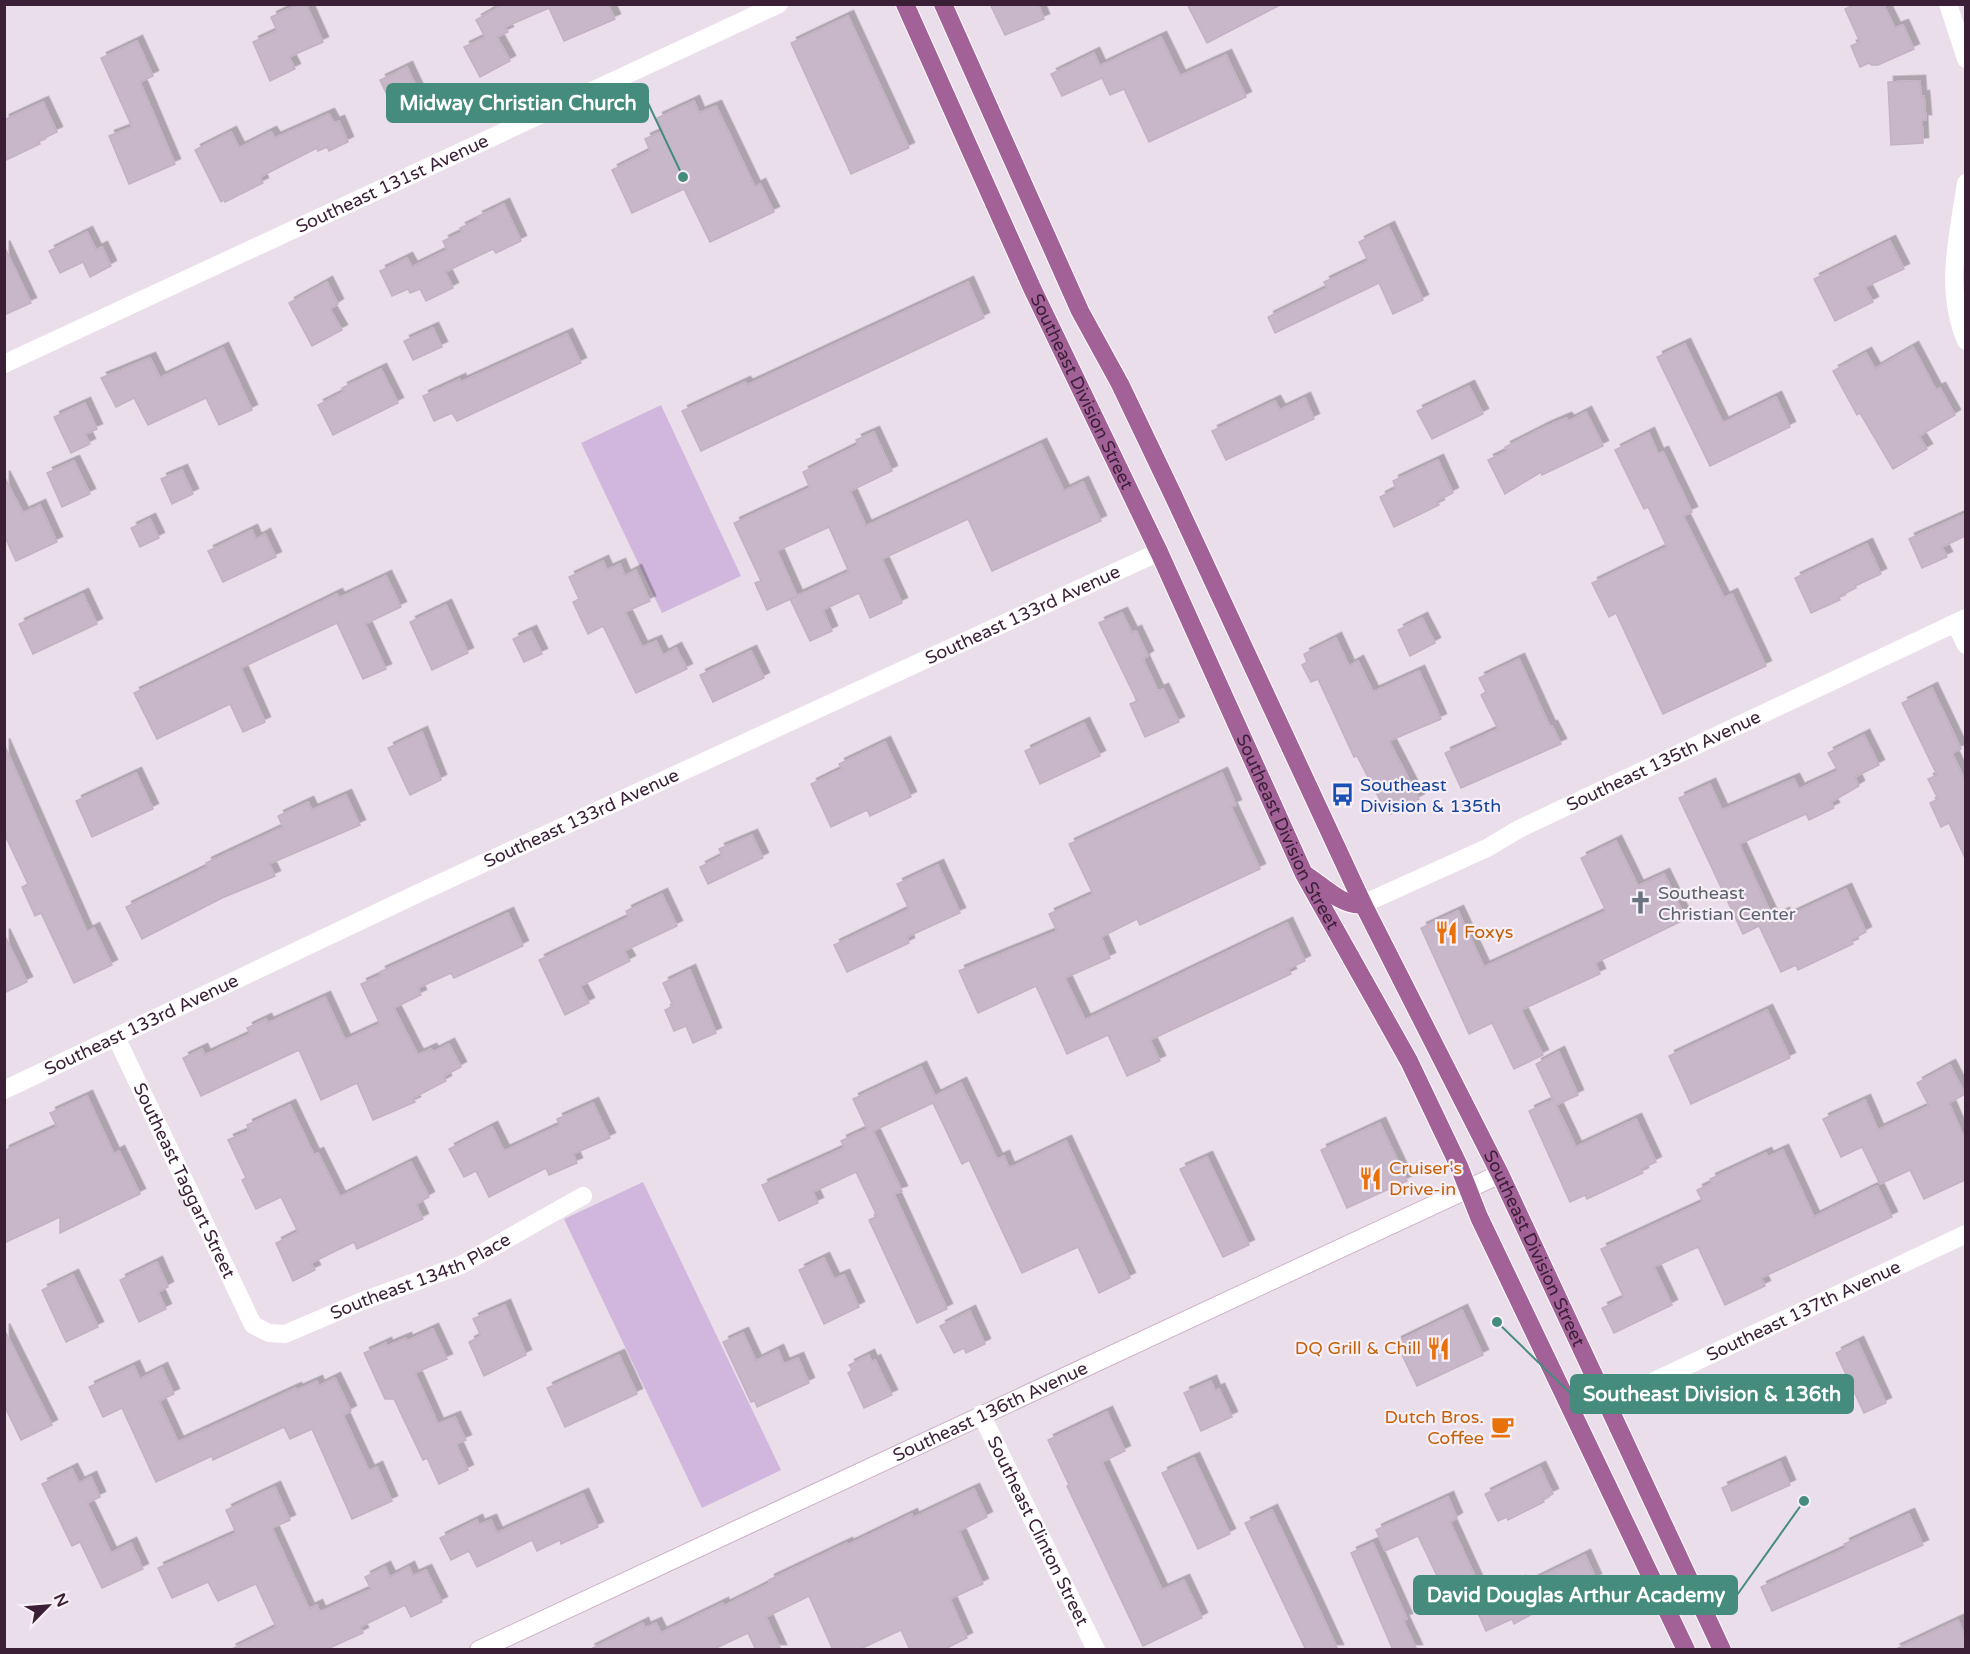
<svg xmlns="http://www.w3.org/2000/svg" width="1970" height="1654" font-family="'Varela Round',sans-serif">
  <defs>
    <filter id="shadow"><feDropShadow dx="5.5" dy="-5.5" stdDeviation="0" flood-color="#0004"/></filter>
  </defs>
  <rect width="100%" height="100%" fill="#eadeeb"/>
  <g fill="#d1b6dd">
    <polygon points="661,405 741,576 662,613 581,443"/>
    <polygon points="643,1182 781,1470 702,1508 564,1219"/>
  </g>
  <g fill="#c8b7c8" stroke="#c4b1c4" stroke-width="1.5" fill-rule="evenodd" filter="url(#shadow)">
    <polygon points="299,4 306,4 323,42 289,57 295,69 270,81 253,42 277,31 271,17"/>
    <polygon points="504,4 608,4 615,19 564,41 549,8 505,27 508,32 497,37 510,61 480,77 464,47 485,37 476,20"/>
    <polygon points="990,4 1038,4 1044,19 1005,35"/>
    <polygon points="1187,4 1282,4 1207,43"/>
    <polygon points="1856,4 1883,4 1895,28 1903,25 1914,49 1878,65 1871,65 1869,63 1860,67 1851,46 1860,42 1845,9"/>
    <polygon points="848,16 909,148 851,174 791,43"/>
    <polygon points="1161,37 1180,76 1226,55 1246,97 1149,142 1124,89 1110,95 1102,78 1062,96 1051,74 1094,53 1100,66"/>
    <polygon points="137,41 153,76 140,82 175,164 129,184 109,136 132,127 101,58"/>
    <polygon points="407,67 422,99 416,102 419,105 397,116 380,80"/>
    <polygon points="1920,81 1921,97 1924,96 1926,120 1922,120 1923,143 1891,145 1888,82"/>
    <polygon points="694,101 699,113 716,106 755,187 760,184 774,212 710,242 684,189 632,213 612,170 650,151 645,139 663,131 657,118"/>
    <polygon points="43,102 57,132 38,141 40,144 4,161 4,120"/>
    <polygon points="329,114 334,123 339,121 348,142 329,151 327,147 318,151 317,148 260,177 263,183 225,202 224,200 221,202 195,150 231,132 239,148 271,132 275,138"/>
    <polygon points="504,204 521,241 496,253 493,249 445,272 453,288 426,301 420,289 410,293 408,289 392,296 380,271 407,258 412,267 447,250 443,241 462,232 460,228 479,219 477,217"/>
    <polygon points="1389,227 1423,300 1393,314 1379,283 1275,333 1268,317 1327,288 1324,282 1368,261 1359,242"/>
    <polygon points="87,232 96,250 102,247 111,266 90,277 83,262 60,273 49,251"/>
    <polygon points="1890,241 1904,269 1865,287 1873,302 1835,321 1814,279"/>
    <polygon points="4,246 31,303 4,315"/>
    <polygon points="327,282 338,304 330,309 342,330 312,346 289,303"/>
    <polygon points="968,282 984,318 701,451 682,411 745,382 747,385"/>
    <polygon points="433,328 442,347 413,360 404,341"/>
    <polygon points="567,334 581,363 457,421 452,413 434,421 423,396 460,379 461,382"/>
    <polygon points="1685,344 1723,423 1776,397 1790,427 1710,466 1657,357"/>
    <polygon points="1913,347 1936,390 1940,388 1955,415 1919,436 1927,449 1893,469 1860,413 1857,415 1833,371 1866,353 1875,369"/>
    <polygon points="223,348 252,410 219,425 206,398 148,425 134,398 116,407 101,378 150,358 160,378"/>
    <polygon points="381,369 398,403 333,435 318,405 344,392 342,388"/>
    <polygon points="1469,386 1483,414 1432,439 1417,411"/>
    <polygon points="1305,398 1314,419 1226,460 1212,431 1275,401 1280,410"/>
    <polygon points="85,403 97,429 85,434 90,444 71,453 54,417"/>
    <polygon points="1586,412 1603,446 1542,475 1541,472 1505,494 1488,460 1507,451 1505,447 1545,427 1566,418 1569,421"/>
    <path d="M874,432L892,471L850,491L866,526L1041,444L1064,491L1083,482L1101,521L992,571L968,519L882,559L902,603L870,618L859,593L823,610L832,631L810,641L790,599L797,596L767,610L755,583L761,581L734,523L810,488L803,472L858,445L856,440ZM829,527L849,572L797,596L777,551Z"/>
    <polygon points="1649,433 1658,454 1663,452 1692,512 1683,516 1724,598 1732,594 1766,666 1663,714 1616,613 1609,617 1592,583 1667,547 1648,507 1644,509 1615,450"/>
    <polygon points="1438,460 1453,493 1437,501 1439,505 1394,527 1380,497 1396,489 1393,481"/>
    <polygon points="74,461 90,494 62,507 47,473"/>
    <polygon points="182,470 193,494 172,504 161,479"/>
    <polygon points="4,476 23,513 40,505 57,542 16,561 4,535"/>
    <polygon points="1965,514 1965,536 1942,547 1947,557 1922,568 1909,539"/>
    <polygon points="150,519 159,538 140,547 131,528"/>
    <polygon points="252,530 256,539 265,534 276,557 223,582 208,551"/>
    <polygon points="1867,544 1881,574 1855,586 1856,588 1838,597 1840,600 1811,613 1795,578"/>
    <polygon points="603,561 607,570 620,564 625,576 636,570 650,601 625,612 642,647 656,641 663,655 676,648 687,669 636,693 603,626 588,634 573,602 579,599 569,577"/>
    <polygon points="386,576 401,607 365,624 386,669 363,679 337,623 241,668 265,722 243,732 230,704 157,739 134,693 337,594 339,598"/>
    <polygon points="83,594 97,624 33,654 19,624"/>
    <polygon points="446,605 468,653 432,670 410,622"/>
    <polygon points="1122,613 1132,633 1136,631 1148,656 1143,659 1158,691 1163,689 1179,722 1145,737 1130,704 1137,701 1099,623"/>
    <polygon points="1422,618 1435,643 1410,656 1398,630"/>
    <polygon points="531,631 542,654 524,662 513,639"/>
    <polygon points="1336,638 1349,666 1358,661 1373,692 1419,671 1441,719 1389,741 1419,799 1391,814 1384,800 1381,802 1357,756 1354,757 1318,679 1311,682 1302,665 1307,662 1304,654"/>
    <polygon points="751,651 764,678 713,702 700,675"/>
    <polygon points="1519,659 1550,727 1552,726 1561,744 1461,788 1445,753 1498,729 1481,695 1486,692 1479,678"/>
    <polygon points="1932,688 1961,749 1952,753 1965,781 1965,858 1949,823 1941,827 1930,803 1938,799 1928,779 1937,775 1902,703"/>
    <polygon points="1084,723 1100,756 1040,784 1025,751"/>
    <polygon points="422,732 441,780 410,795 388,748"/>
    <polygon points="1864,735 1879,765 1855,777 1859,786 1831,802 1834,808 1809,820 1806,814 1739,844 1773,918 1784,913 1786,917 1846,889 1866,932 1851,940 1853,944 1798,970 1796,965 1781,972 1759,926 1743,934 1679,798 1710,784 1722,810 1794,779 1799,789 1838,771 1828,753"/>
    <polygon points="885,742 911,797 870,816 867,810 831,827 811,784 842,769 839,764"/>
    <polygon points="4,744 87,932 94,928 112,965 74,983 41,913 35,916 22,887 28,884 4,833"/>
    <polygon points="136,773 153,809 92,837 76,801"/>
    <polygon points="1222,773 1236,805 1231,807 1260,869 1140,925 1137,919 1101,937 1110,958 1065,978 1085,1020 1287,923 1305,961 1288,969 1291,974 1150,1040 1160,1061 1127,1076 1108,1035 1067,1054 1036,986 978,1013 959,971 1057,931 1049,914 1093,894 1069,844"/>
    <polygon points="346,795 360,825 269,864 275,876 222,898 142,939 126,907 207,867 206,863 283,827 278,816 308,802 312,810"/>
    <polygon points="752,835 763,858 708,884 700,867 722,856 719,849"/>
    <polygon points="1616,841 1638,886 1664,874 1686,919 1595,963 1600,974 1521,1010 1543,1055 1514,1069 1492,1023 1469,1034 1421,928 1458,911 1484,967 1606,911 1581,858"/>
    <polygon points="938,865 960,913 907,937 909,943 847,972 834,945 909,909 897,884"/>
    <polygon points="662,894 677,926 624,951 630,961 580,986 589,1003 565,1015 539,960 629,917 626,911"/>
    <polygon points="508,913 523,946 454,978 451,973 418,988 421,995 394,1008 418,1055 431,1049 433,1052 449,1044 461,1067 444,1076 446,1081 413,1098 415,1102 373,1120 357,1083 321,1100 299,1050 201,1096 183,1058 202,1049 205,1055 250,1034 247,1028 266,1019 268,1023 325,997 345,1040 380,1024 361,984 381,975 380,972"/>
    <polygon points="4,934 27,982 4,993"/>
    <polygon points="690,970 716,1033 693,1043 686,1026 674,1031 665,1010 673,1006 663,983"/>
    <polygon points="1767,1010 1790,1058 1691,1104 1669,1056"/>
    <polygon points="1559,1052 1578,1095 1556,1105 1576,1147 1636,1119 1656,1162 1641,1169 1643,1173 1587,1199 1585,1195 1570,1202 1529,1111 1553,1100 1536,1064"/>
    <polygon points="1950,1065 1965,1094 1949,1103 1965,1140 1965,1180 1924,1199 1910,1170 1880,1184 1862,1147 1841,1157 1823,1119 1865,1100 1878,1130 1929,1106 1917,1083"/>
    <polygon points="921,1067 935,1096 961,1083 997,1159 1004,1156 1009,1168 1066,1141 1130,1278 1099,1293 1078,1247 1022,1273 969,1160 962,1164 933,1103 873,1131 902,1191 894,1194 947,1309 917,1323 869,1220 877,1216 856,1172 813,1192 818,1203 779,1221 762,1185 844,1148 841,1141 867,1129 853,1099"/>
    <polygon points="87,1096 114,1154 119,1151 140,1194 60,1233 60,1217 4,1243 4,1151 57,1127 50,1113"/>
    <polygon points="593,1103 610,1138 573,1154 577,1163 549,1175 546,1168 489,1197 476,1171 464,1177 449,1149 492,1127 504,1151 560,1125 557,1119"/>
    <polygon points="290,1105 314,1155 318,1153 340,1197 411,1162 429,1197 416,1204 423,1219 357,1249 354,1242 311,1263 315,1270 293,1281 276,1243 298,1232 281,1197 256,1209 242,1180 246,1178 228,1140 249,1131 247,1125"/>
    <polygon points="1380,1123 1407,1181 1347,1208 1321,1150"/>
    <polygon points="1783,1150 1814,1217 1877,1186 1892,1217 1761,1278 1765,1286 1725,1305 1698,1247 1654,1267 1672,1305 1614,1333 1602,1308 1624,1298 1601,1249 1703,1202 1697,1190 1712,1183 1710,1179 1766,1153 1768,1157"/>
    <polygon points="1207,1157 1249,1245 1223,1257 1180,1169"/>
    <polygon points="824,1258 834,1279 844,1275 859,1307 824,1324 799,1270"/>
    <polygon points="157,1262 168,1287 158,1292 166,1309 139,1322 120,1280"/>
    <polygon points="73,1275 98,1327 66,1342 42,1290"/>
    <polygon points="505,1305 526,1355 484,1376 469,1342 481,1336 473,1319"/>
    <polygon points="1462,1310 1483,1355 1417,1386 1396,1342"/>
    <polygon points="970,1311 985,1344 966,1353 964,1348 954,1353 940,1326"/>
    <polygon points="4,1329 52,1425 21,1440 4,1405"/>
    <polygon points="433,1329 447,1359 415,1373 438,1424 455,1417 466,1440 456,1444 468,1470 439,1484 427,1458 423,1460 394,1399 385,1399 364,1353 386,1343 387,1346 406,1338 407,1341"/>
    <polygon points="743,1333 756,1361 778,1350 784,1364 798,1358 809,1383 757,1407 755,1401 751,1402 723,1342"/>
    <polygon points="1858,1342 1886,1403 1864,1413 1836,1353"/>
    <polygon points="619,1355 637,1394 565,1427 547,1388"/>
    <polygon points="869,1355 872,1362 875,1360 892,1395 864,1408 848,1373 852,1370 849,1365"/>
    <polygon points="134,1366 140,1379 162,1368 174,1394 159,1401 178,1442 296,1388 297,1390 317,1381 319,1386 335,1378 351,1411 343,1415 369,1471 377,1467 392,1501 352,1519 312,1429 290,1439 284,1427 213,1460 212,1456 156,1482 122,1408 103,1417 89,1387"/>
    <polygon points="1211,1381 1215,1391 1219,1389 1232,1417 1201,1431 1184,1393"/>
    <polygon points="1107,1412 1125,1451 1102,1462 1162,1590 1184,1580 1202,1618 1143,1646 1067,1486 1069,1485 1048,1440"/>
    <polygon points="1194,1458 1230,1534 1198,1549 1162,1473"/>
    <polygon points="1780,1462 1790,1485 1732,1511 1722,1488"/>
    <polygon points="1540,1467 1553,1494 1542,1499 1544,1502 1508,1520 1507,1517 1498,1521 1485,1494"/>
    <polygon points="72,1469 79,1483 91,1477 100,1497 87,1503 111,1553 131,1543 143,1569 102,1588 80,1542 72,1546 42,1484"/>
    <polygon points="275,1487 290,1520 272,1528 309,1609 317,1605 320,1612 371,1589 365,1577 385,1567 390,1577 409,1567 413,1576 426,1570 442,1602 411,1617 405,1605 360,1627 363,1633 325,1650 230,1650 276,1627 256,1584 218,1601 208,1582 172,1598 158,1568 236,1533 226,1510"/>
    <polygon points="974,1489 987,1517 959,1531 983,1584 950,1599 967,1638 943,1650 910,1650 901,1630 858,1650 833,1650 809,1596 766,1617 781,1650 756,1650 748,1633 712,1650 589,1650 643,1623 645,1628 656,1623 661,1633 723,1603 724,1606 770,1583 769,1580 847,1543 848,1545 912,1514 913,1518"/>
    <polygon points="583,1494 598,1527 561,1544 560,1540 537,1551 532,1540 477,1567 469,1551 451,1560 440,1538 477,1520 479,1525 491,1520 497,1533"/>
    <polygon points="1448,1497 1457,1518 1450,1522 1477,1581 1446,1595 1418,1536 1385,1551 1376,1530"/>
    <polygon points="1272,1510 1312,1594 1338,1650 1306,1650 1245,1523"/>
    <polygon points="1909,1514 1923,1545 1772,1611 1761,1587 1846,1548 1844,1544"/>
    <polygon points="1373,1543 1407,1619 1403,1620 1417,1650 1393,1650 1351,1553"/>
    <polygon points="1585,1555 1596,1579 1514,1624 1512,1619 1486,1631 1474,1604 1520,1581 1522,1586"/>
    <polygon points="1958,1620 1965,1637 1965,1650 1894,1650"/>
  </g>
  <g fill="none" stroke-linecap="round" stroke-linejoin="round">
    <defs>
      <g id="secondary">
        <path id="s7" d="M479,1650L1500,1174"/>
      </g>
      <g id="primary">
        <path id="s8" d="M905,4L1032,288L1159,552L1304,874L1409,1061L1459,1166L1479,1217L1686,1650"/>
        <path id="s9" d="M943,4L1080,311L1120,384L1173,495L1363,904L1500,1174L1722,1650"/>
        <path d="M1306,875C1323,886 1344,908 1363,904"/>
      </g>
    </defs>
    <use href="#secondary" stroke="#cbb1c9" stroke-width="20"/>
    <use href="#primary" stroke="#fff" stroke-width="20"/>
    <g stroke="#fff" stroke-width="18">
      <polyline points="1948,4 1966,59"/>
      <path d="M1966,183C1958,237 1944,289 1966,341"/>
      <path id="s1" d="M4,364L779,4"/>
      <polyline points="1955,623 1966,645"/>
      <path id="s2" d="M1363,904L1487,848L1519,829L1966,618"/>
      <path id="s3" d="M116,1037L253,1325L269,1333L285,1334L360,1302L461,1265L583,1196"/>
      <path id="s4" d="M4,1090L421,892L1159,552"/>
      <path id="s5" d="M1608,1403L1966,1234"/>
      <path id="s6" d="M981,1414L1096,1650"/>
    </g>
    <use href="#secondary" stroke="#fff" stroke-width="18"/>
    <use href="#primary" stroke="#a26197" stroke-width="18"/>
  </g>
  <defs>
    <symbol id="bus-bare" viewBox="-9 -9 18 18"><path d="M-5-6H5V4H4V6H2V4H-2V6H-4V4H-5ZM-3.5-4V0h7V-4ZM-3.5 1.2v1.5H-2V1.2ZM2 1.2v1.5H3.5V1.2Z" fill="#1a4fb4" stroke="#f7eff7" stroke-width="2.5" paint-order="stroke"/></symbol>
    <symbol id="church-bare" viewBox="-9 -9 18 18"><path d="M-1.2-6h2.4v3.5h3.3v2.4h-3.3V6h-2.4V-.1h-3.3v-2.4h3.3Z" fill="#6b7280" stroke="#f7eff7" stroke-width="2.5" paint-order="stroke"/></symbol>
    <symbol id="restaurant-bare" viewBox="-9 -9 18 18"><path d="M-5-6h1v4h1v-4h1v4h1v-4h1v5L-1.5 .5V6h-2V.5L-5-1ZM5-6V6H3V1.5H1.5Q1.5-4 5-6Z" fill="#e8710a" stroke="#f7eff7" stroke-width="2.5" paint-order="stroke"/></symbol>
    <symbol id="cafe-bare" viewBox="-9 -9 18 18"><path d="M-5.5-4.5H6V0H3Q3 3.5 0 3.5H-2.5Q-5.5 3.5-5.5 0ZM3-3.2v2h1.7v-2ZM-6 4.5H4V6H-6Z" fill="#e8710a" stroke="#f7eff7" stroke-width="2.5" paint-order="stroke"/></symbol>
  </defs>
  <g fill-rule="evenodd">
    <use href="#bus-bare" x="1326" y="778" width="33" height="33"/>
    <use href="#church-bare" x="1624" y="886" width="33" height="33"/>
    <use href="#restaurant-bare" x="1430" y="916" width="33" height="33"/>
    <use href="#restaurant-bare" x="1354" y="1162" width="33" height="33"/>
    <use href="#restaurant-bare" x="1422" y="1332" width="33" height="33"/>
    <use href="#cafe-bare" x="1486" y="1410" width="33" height="33"/>
  </g>
  <g text-anchor="middle" dominant-baseline="central" stroke-width="4.5" stroke-linejoin="round" paint-order="stroke">
    <g font-size="18" fill="#3b1f37" stroke="#f7eff7">
      <text stroke="none"><textPath href="#s1" startOffset="428">Southeast 131st Avenue</textPath></text>
      <text stroke="none"><textPath href="#s8" startOffset="426">Southeast Division Street</textPath></text>
      <text stroke="none"><textPath href="#s4" startOffset="1124">Southeast 133rd Avenue</textPath></text>
      <text stroke="none"><textPath href="#s2" startOffset="333">Southeast 135th Avenue</textPath></text>
      <text stroke="none"><textPath href="#s4" startOffset="638">Southeast 133rd Avenue</textPath></text>
      <text stroke="none"><textPath href="#s8" startOffset="912">Southeast Division Street</textPath></text>
      <text stroke="none"><textPath href="#s4" startOffset="152">Southeast 133rd Avenue</textPath></text>
      <text stroke="none"><textPath href="#s3" startOffset="159">Southeast Taggart Street</textPath></text>
      <text stroke="none"><textPath href="#s9" startOffset="1378">Southeast Division Street</textPath></text>
      <text stroke="none"><textPath href="#s3" startOffset="500">Southeast 134th Place</textPath></text>
      <text stroke="none"><textPath href="#s5" startOffset="216">Southeast 137th Avenue</textPath></text>
      <text stroke="none"><textPath href="#s7" startOffset="564">Southeast 136th Avenue</textPath></text>
      <text stroke="none"><textPath href="#s6" startOffset="130">Southeast Clinton Street</textPath></text>
    </g>
    <g font-size="18" fill="#164399" stroke="#f7eff7" text-anchor="start">
      <text x="1360" y="785">Southeast<tspan x="1360" dy="21">Division &amp; 135th</tspan></text>
    </g>
    <g font-size="18" fill="#5b616d" stroke="#f7eff7" text-anchor="start">
      <text x="1658" y="893">Southeast<tspan x="1658" dy="21">Christian Center</tspan></text>
    </g>
    <g font-size="18" fill="#c56008" stroke="#f7eff7" text-anchor="start">
      <text x="1464" y="932">Foxys</text>
      <text x="1389" y="1168">Cruiser's<tspan x="1389" dy="21">Drive-in</tspan></text>
      <text x="1421" y="1348" text-anchor="end">DQ Grill &amp; Chill</text>
      <text x="1484" y="1417" text-anchor="end">Dutch Bros.<tspan x="1484" dy="21">Coffee</tspan></text>
    </g>
  </g>
  <path fill="none" stroke="#458c7c" stroke-width="2" d="M683 177L648 103M1497 1322L1571 1394M1804 1501L1737 1595"/>
  <g fill="#458c7c" stroke="#f7eff7" stroke-width="2">
    <circle cx="683" cy="177" r="6"/>
    <circle cx="1497" cy="1322" r="6"/>
    <circle cx="1804" cy="1501" r="6"/>
  </g>
  <g fill="#458c7c" stroke="#458c7c" stroke-width="2">
    <rect x="387" y="84" width="261" height="38" rx="6"/>
    <rect x="1571" y="1375" width="282" height="38" rx="6"/>
    <rect x="1414" y="1576" width="323" height="38" rx="6"/>
  </g>
  <g font-size="20" text-anchor="middle" font-weight="bold" fill="#fff">
    <text x="518" y="110">Midway Christian Church</text>
    <text x="1712" y="1401">Southeast Division &amp; 136th</text>
    <text x="1576" y="1602">David Douglas Arthur Academy</text>
  </g>
  <rect width="1970" height="1654" fill="none" stroke="#3b1f37" stroke-width="12"/>
  <g transform="translate(48 1606) rotate(65)" stroke="#f7eff7" stroke-width="4.5" paint-order="stroke">
  <path d="M0-4.5L10 22L0 15L-10 22Z" fill="#3b1f37"/>
  <text y="-9" font-size="16" font-weight="bold" text-anchor="middle" fill="#3b1f37">N</text>
  </g>
</svg>
